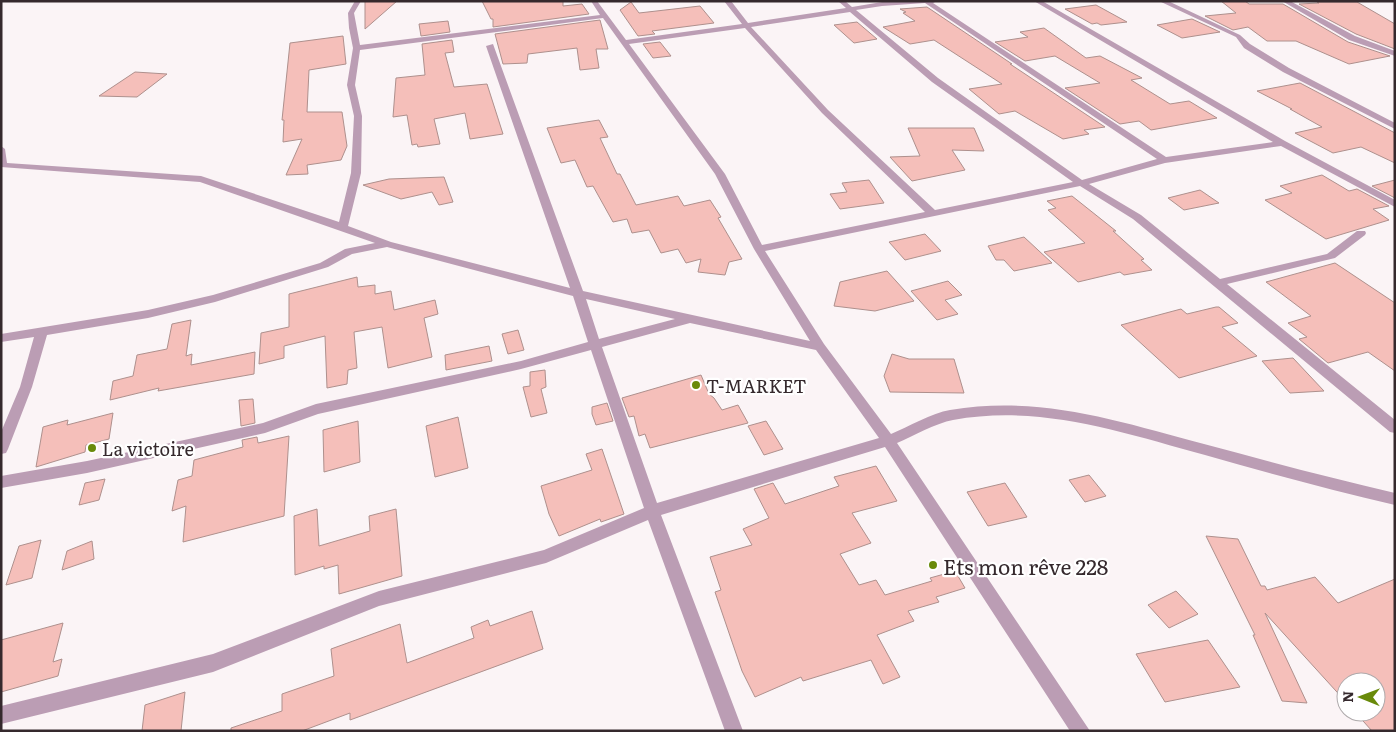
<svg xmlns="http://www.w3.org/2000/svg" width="1396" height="732" font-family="Literata,serif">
  <rect width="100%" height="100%" fill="#fbf4f6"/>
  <g fill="#f5bfba" stroke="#ae908d">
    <polygon points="365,1 397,1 365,29"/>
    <polygon points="482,1 563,1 563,6 582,4 589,14 493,27 493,19 491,19"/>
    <polygon points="1221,1 1245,1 1249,4 1283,4 1348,42 1390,56 1349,64 1296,41 1267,41 1248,27 1233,30 1205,16 1236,13"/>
    <polygon points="631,2 639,13 700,6 714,23 652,31 655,34 638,36 620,10"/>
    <polygon points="1317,2 1357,2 1395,24 1395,49 1356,34 1299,4 1319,3"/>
    <polygon points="1096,5 1127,22 1101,25 1097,23 1092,24 1065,9"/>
    <polygon points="927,7 1012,64 1010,64 1105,127 1084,130 1089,134 1063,139 1015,111 999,114 969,89 1002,84 934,40 910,44 883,27 915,21 903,13 906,12 900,9"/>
    <polygon points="1192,19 1220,32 1182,38 1157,25"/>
    <polygon points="600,20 608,49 596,49 599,68 580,70 577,48 528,54 527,63 503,64 495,34"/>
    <polygon points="448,21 450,32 421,36 419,24"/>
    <polygon points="857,22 877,39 854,43 834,25"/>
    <polygon points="1044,28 1086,58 1100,56 1142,78 1131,80 1170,104 1189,101 1217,118 1151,130 1139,121 1120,124 1065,88 1100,83 1055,56 1025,61 995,42 1028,37 1020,32"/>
    <polygon points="343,36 346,64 309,70 307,112 342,112 347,146 341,160 307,165 308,174 286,175 302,139 283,142 284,120 282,120 290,43"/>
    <polygon points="452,40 454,52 445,53 454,87 487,84 503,134 470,139 465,113 434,119 440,144 418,147 417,144 412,145 407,115 393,117 396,78 425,75 422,44"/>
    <polygon points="660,42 671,56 653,58 643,44"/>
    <polygon points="135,72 167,74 137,97 99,96"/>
    <polygon points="1300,83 1395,133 1395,163 1361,147 1333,153 1295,133 1322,127 1290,109 1292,109 1257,91"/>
    <polygon points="599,120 608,137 600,138 617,174 620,174 636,205 678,196 684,206 710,200 721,217 718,218 742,259 729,262 725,275 698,272 701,259 686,263 678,249 661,253 649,230 632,233 627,219 613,222 593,186 587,187 575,160 561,163 547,128"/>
    <polygon points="908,128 974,128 984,151 952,150 965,170 912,181 890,157 920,156"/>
    <polygon points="1322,175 1349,191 1357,189 1389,206 1373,209 1389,220 1326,239 1265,200 1292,193 1280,186"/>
    <polygon points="444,177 453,202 439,205 432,192 401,199 363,185 389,179"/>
    <polygon points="869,180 884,203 840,209 830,194 847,192 842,183"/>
    <polygon points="1395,180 1395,198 1372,186"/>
    <polygon points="1200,190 1219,203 1184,210 1168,198"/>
    <polygon points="1072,196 1116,231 1113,231 1144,259 1141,260 1152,270 1124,275 1120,272 1078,282 1044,252 1085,243 1048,210 1056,208 1047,201"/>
    <polygon points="925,234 941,251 905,260 889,242"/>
    <polygon points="1024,237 1052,263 1014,271 1004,260 996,260 988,246"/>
    <polygon points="1335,263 1395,303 1395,371 1368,352 1328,363 1299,339 1307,337 1288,323 1311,316 1266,282"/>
    <polygon points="887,271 914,301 875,311 834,306 840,282"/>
    <polygon points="357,277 358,287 375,285 375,294 391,291 394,310 435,300 438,314 424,318 432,357 388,368 382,327 354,332 357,368 348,370 347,384 327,388 325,336 284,346 284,358 259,364 261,333 289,327 289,294"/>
    <polygon points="948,281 962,295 945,300 958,314 937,320 911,291"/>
    <polygon points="1216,307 1219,307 1238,323 1222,327 1257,356 1179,378 1121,325 1181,309 1187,314"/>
    <polygon points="191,320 186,356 192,354 191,365 255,352 254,374 158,391 159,388 110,400 113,381 133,376 137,355 167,349 172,324"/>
    <polygon points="518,330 524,350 508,354 502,334"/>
    <polygon points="489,346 492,361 446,370 445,355"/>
    <polygon points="892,354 909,359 954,359 964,393 890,392 884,376"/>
    <polygon points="1293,358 1324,391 1290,393 1262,361"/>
    <polygon points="545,370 546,387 541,389 547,413 531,417 523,387 530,386 530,372"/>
    <polygon points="701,375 709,394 714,398 722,410 738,405 748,423 650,448 645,434 639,436 634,416 629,417 622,398"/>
    <polygon points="253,399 255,423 241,426 239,400"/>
    <polygon points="607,403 613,421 596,425 592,414 592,407"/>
    <polygon points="113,413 109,439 86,445 85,452 36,467 43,427 68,420 67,425"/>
    <polygon points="458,417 468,468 435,477 426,426"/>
    <polygon points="358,421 360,462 324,472 323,430"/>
    <polygon points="766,421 783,449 764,455 748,426"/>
    <polygon points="289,436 284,516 183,542 186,506 172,511 178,480 192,476 194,460 243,447 242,440 257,437 258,443"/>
    <polygon points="602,449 624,514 601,522 600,519 559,536 549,514 541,486 592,470 586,454"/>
    <polygon points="876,466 897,501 852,513 871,543 840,554 859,585 876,580 885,595 932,581 930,578 955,571 965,588 936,597 939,602 908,611 914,621 877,635 900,677 883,684 871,660 803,681 801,677 755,697 742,671 715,592 721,590 710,557 752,545 743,529 769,518 754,489 773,483 785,504 839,486 834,477"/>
    <polygon points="1089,475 1106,496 1085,502 1069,480"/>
    <polygon points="105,479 99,500 79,505 85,483"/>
    <polygon points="1005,483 1027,517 988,526 967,492"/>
    <polygon points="317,509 319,546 370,531 369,516 396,509 402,576 339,594 338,565 324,569 324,566 295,575 294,516"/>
    <polygon points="1206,536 1238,539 1261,586 1265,586 1267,590 1315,577 1338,603 1395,579 1395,731 1372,731 1355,712 1376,712 1376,682 1346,682 1346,702 1265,613 1307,703 1282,701 1253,635 1255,635"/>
    <polygon points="41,540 32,578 6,585 19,546"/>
    <polygon points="92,541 94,559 62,570 67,551"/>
    <polygon points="1176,591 1198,614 1169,628 1148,605"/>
    <polygon points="532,611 543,649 350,720 350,713 302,731 231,731 231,728 282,711 282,694 334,676 331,649 400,624 407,663 474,638 471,627 488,620 490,626"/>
    <polygon points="63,623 53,662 62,659 58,676 1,692 1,640"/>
    <polygon points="1208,640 1240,687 1165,702 1136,654"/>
    <polygon points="185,692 181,731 142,731 145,705"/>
  </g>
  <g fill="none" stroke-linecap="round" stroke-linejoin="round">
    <g fill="#bb9db4" fill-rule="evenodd">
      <path d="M355,1H361L354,13L360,45L600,15L591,1H597L626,40L742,24L724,1H731L748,23L846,8L838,1H845L852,7L882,2L937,1L933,3L1166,157L1273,142L1034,1H1042L1285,141L1395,200V207L1281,146L1165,163L1089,184L1141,215L1220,279L1327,254L1357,231H1365L1366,233L1365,235L1335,258L1227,284L1395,420V433L1390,432L1133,219L1080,186L765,251L824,344L891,434C908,427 932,413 950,410C1041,395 1117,421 1204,444C1267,461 1331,478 1395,493V505C1331,490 1268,473 1205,455C1121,432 1040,404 953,420C936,423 913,436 897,443L1090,731H1070L885,447L661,515L743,731H725L648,520L546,563L379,606L213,672L1,724V706L213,654L379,591L544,550L644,508L591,350L521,369L318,414L265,433L87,473L1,488V476L87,461L263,423L316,404L521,361L588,342L573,296L387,247L352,254L328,267L215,302L148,318L47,335L32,387L8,449L6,453L1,454V432L20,387L34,337L1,342V334L148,310L213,295L320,263L345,249L375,243L200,182L1,167V146L5,149L7,163L201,176L339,222L351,173L354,116L347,85L353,48L349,28L348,13ZM925,3L1157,159L1082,180L938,78L856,10L882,6ZM850,12L932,82L1073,182L935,210L828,110L751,27ZM603,18L715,174L754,249L810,341L583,291L493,44L486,46L570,288L391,242L348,226L361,173L362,116L355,85L360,50ZM745,28L822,113L925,212L762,245L725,174L629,44ZM586,299L675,319L599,339ZM690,323L816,350L879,438L657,503L602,347Z"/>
      <polygon points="1159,1 1168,1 1240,35 1250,44 1289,68 1395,123 1395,129 1283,72 1244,48 1236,37"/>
      <polygon points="1282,1 1290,1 1355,36 1395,51 1395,56 1349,40"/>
    </g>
  </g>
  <g fill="#698a0a" stroke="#fff" stroke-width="2">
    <circle cx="696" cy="385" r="5"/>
    <circle cx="92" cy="448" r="5"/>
    <circle cx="933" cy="565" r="5"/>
  </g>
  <g text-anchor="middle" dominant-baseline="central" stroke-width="4.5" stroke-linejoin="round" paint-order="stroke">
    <g font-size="18" fill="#35292d" stroke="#fff" text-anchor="start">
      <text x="706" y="385">T-MARKET</text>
      <text x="102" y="448">La victoire</text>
    </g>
    <g font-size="21" fill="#35292d" stroke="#fff" text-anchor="start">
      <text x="943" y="565">Ets mon rêve 228</text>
    </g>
  </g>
  <rect width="1396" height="732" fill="none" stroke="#35292d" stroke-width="5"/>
  <g transform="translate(1361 697) rotate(271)"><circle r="24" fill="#ffffff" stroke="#aea9ab"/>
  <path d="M0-4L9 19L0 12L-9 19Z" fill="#698a0a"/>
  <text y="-8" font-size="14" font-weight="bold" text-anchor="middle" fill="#35292d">N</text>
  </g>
</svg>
